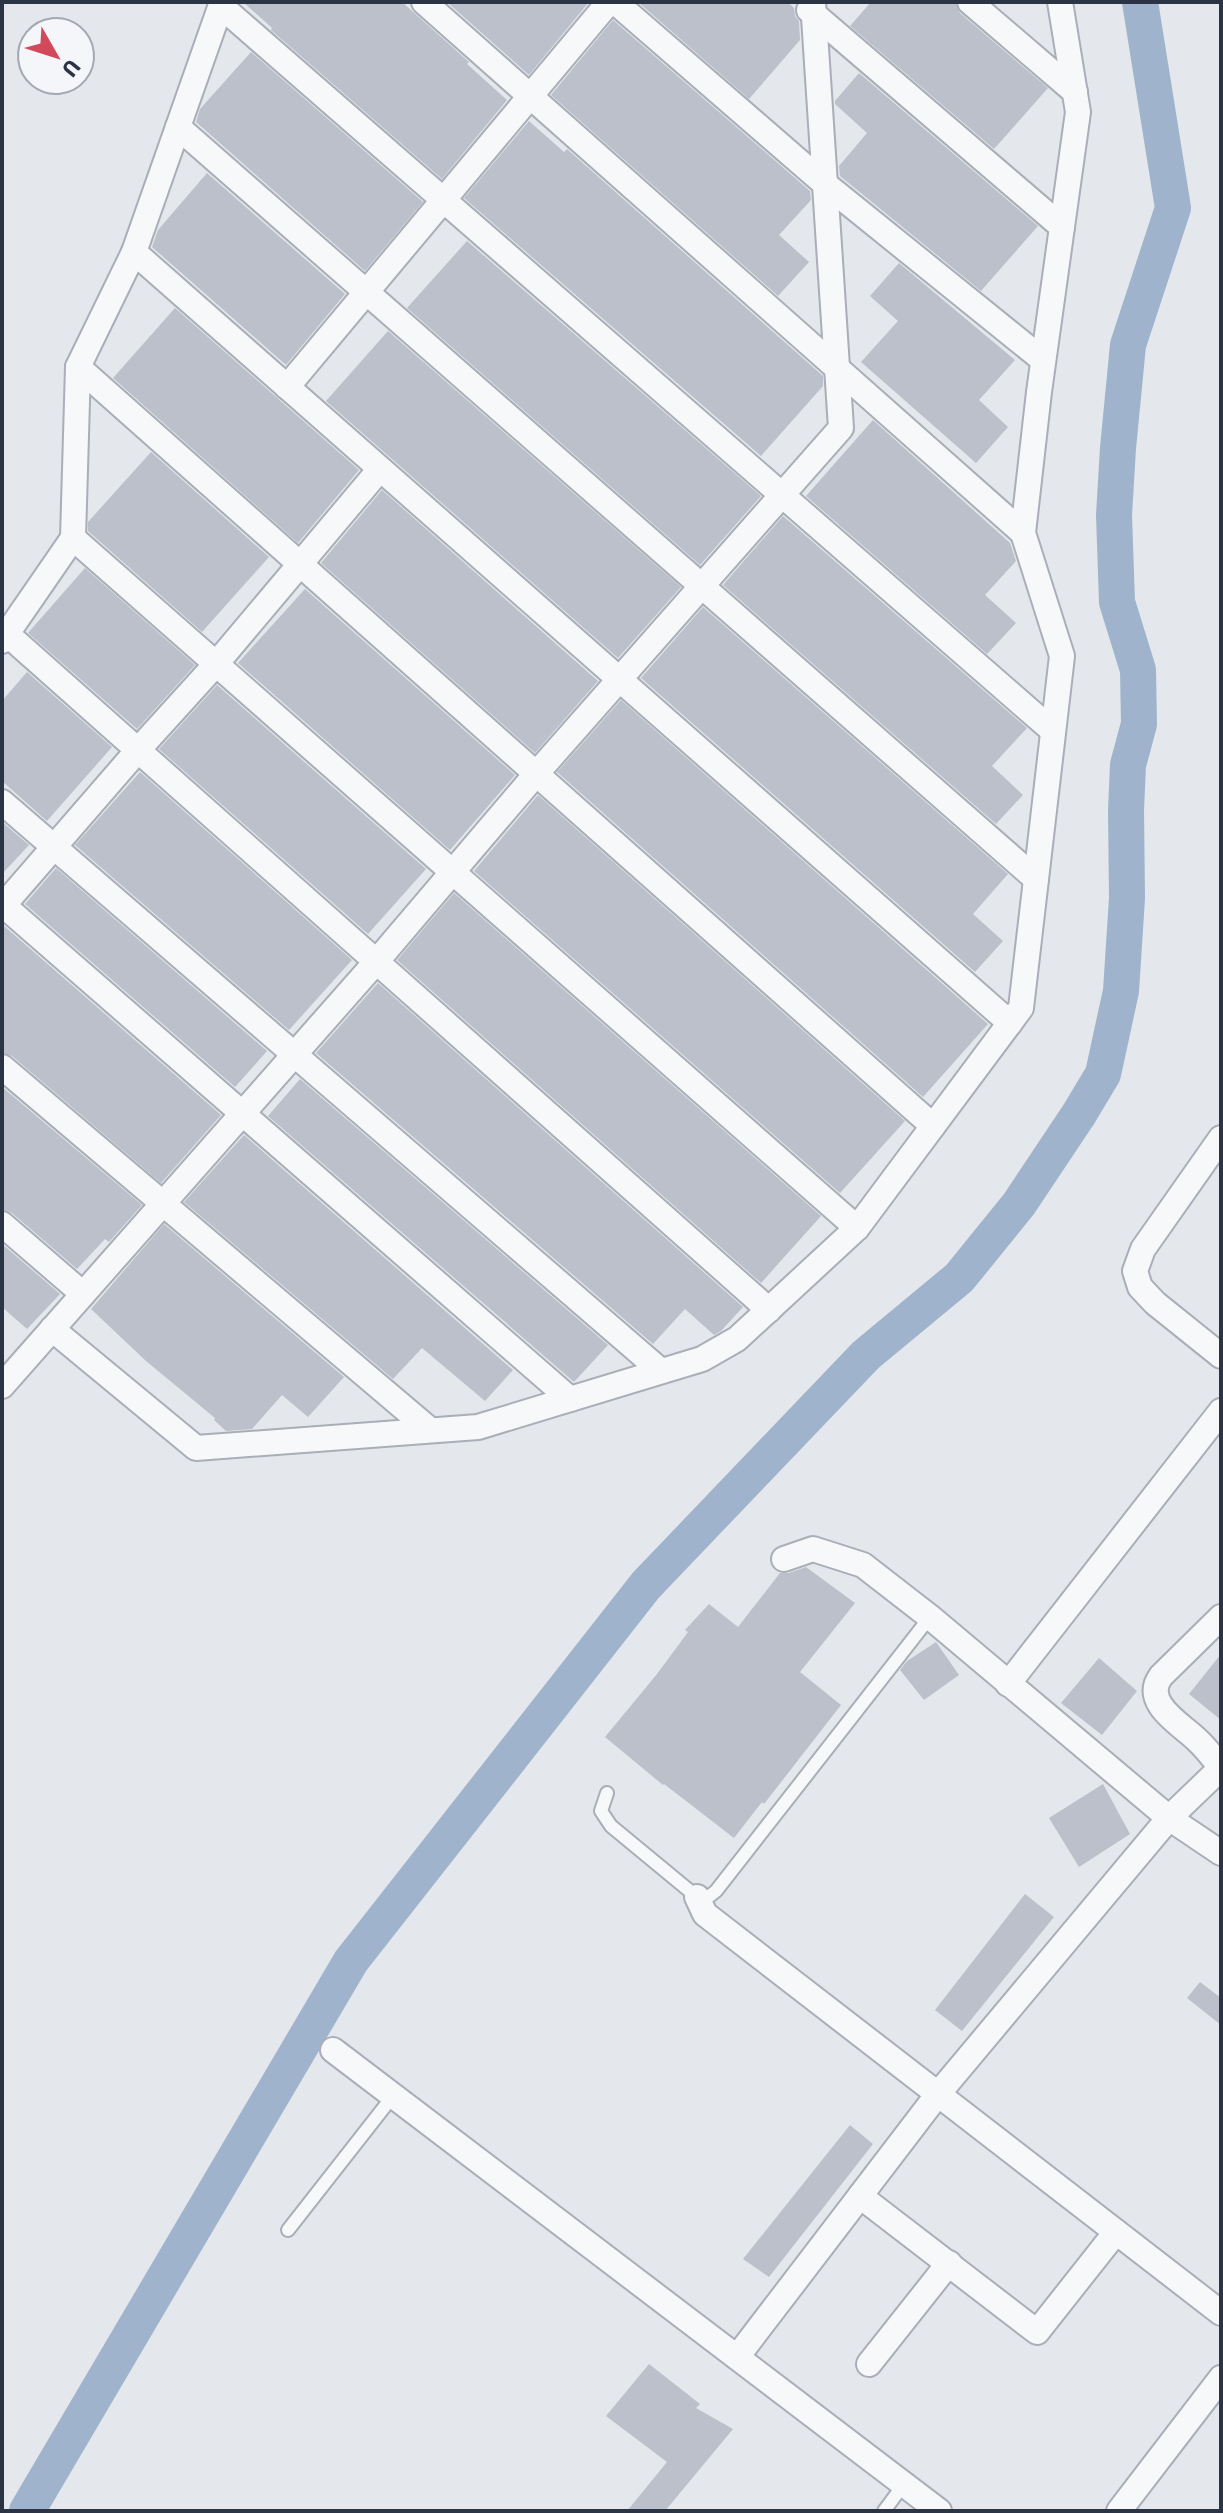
<svg xmlns="http://www.w3.org/2000/svg" width="1223" height="2513" font-family="Signika,sans-serif">
  <rect width="100%" height="100%" fill="#e4e7ec"/>
  <g fill="none" stroke-linecap="round" stroke-linejoin="round">
    <polyline stroke="#9fb4cc" stroke-width="36" points="27,2511 351,1961 646,1585 866,1355 959,1278 1019,1204 1079,1114 1103,1074 1121,991 1127,898 1126,810 1128,765 1139,724 1138,670 1117,602 1114,515 1118,448 1128,345 1173,208 1140,2"/>
  </g>
  <g fill="#bbc0ca">
    <polygon points="243,2 402,2 469,62 467,64 507,100 442,179 271,30 272,28"/>
    <polygon points="447,2 589,2 529,75"/>
    <polygon points="638,2 788,2 794,8 795,16 799,21 800,40 749,99"/>
    <polygon points="871,2 955,2 960,13 1048,88 994,149 850,26"/>
    <polygon points="613,20 810,191 811,200 779,235 809,262 778,296 551,95"/>
    <polygon points="251,52 423,202 365,271 196,122 200,109"/>
    <polygon points="859,73 1038,226 981,291 840,176 839,166 867,133 835,104 835,101"/>
    <polygon points="529,121 564,152 567,149 823,376 823,386 761,456 464,198"/>
    <polygon points="207,173 345,294 286,365 152,247 158,230"/>
    <polygon points="467,241 761,496 700,565 407,308"/>
    <polygon points="899,263 1015,360 979,400 1008,427 976,463 861,362 898,321 870,296"/>
    <polygon points="175,308 359,470 298,543 113,378"/>
    <polygon points="388,331 681,587 618,658 326,401"/>
    <polygon points="873,420 1010,543 1016,561 985,595 1016,623 987,654 806,496"/>
    <polygon points="151,452 269,557 202,632 88,531 88,522"/>
    <polygon points="382,490 598,681 535,753 321,563"/>
    <polygon points="783,516 1027,728 992,766 1023,795 996,824 723,585"/>
    <polygon points="85,568 195,665 137,729 28,633"/>
    <polygon points="305,589 515,775 450,850 238,663"/>
    <polygon points="703,607 1008,874 973,914 1003,941 975,972 641,678"/>
    <polygon points="27,672 112,747 47,821 2,781 2,701"/>
    <polygon points="217,685 426,869 368,934 159,749"/>
    <polygon points="621,700 988,1024 923,1097 557,772"/>
    <polygon points="140,772 352,960 289,1030 75,845"/>
    <polygon points="538,795 905,1121 840,1193 474,871"/>
    <polygon points="2,822 29,845 2,874"/>
    <polygon points="56,868 267,1051 235,1087 25,904"/>
    <polygon points="454,893 821,1216 761,1283 397,960"/>
    <polygon points="4,926 221,1115 161,1183 12,1056 2,1052 2,929"/>
    <polygon points="378,983 743,1307 721,1331 714,1335 685,1309 653,1344 316,1053"/>
    <polygon points="300,1079 608,1345 574,1382 268,1116"/>
    <polygon points="2,1087 142,1205 109,1242 105,1239 77,1269 12,1213 2,1209"/>
    <polygon points="244,1135 513,1370 485,1401 422,1348 393,1379 184,1202"/>
    <polygon points="164,1224 344,1377 308,1417 282,1395 252,1429 226,1431 214,1420 215,1418 146,1361 91,1309"/>
    <polygon points="2,1244 60,1294 27,1329 2,1307"/>
    <polygon points="806,1567 855,1603 800,1672 841,1705 764,1804 762,1802 734,1838 664,1784 663,1785 605,1737 657,1674 688,1632 685,1630 709,1604 738,1627 780,1573 789,1573"/>
    <polygon points="936,1642 959,1675 924,1700 900,1670 907,1661"/>
    <polygon points="1221,1654 1221,1720 1189,1694"/>
    <polygon points="1099,1658 1137,1691 1102,1735 1061,1703"/>
    <polygon points="1103,1784 1130,1834 1079,1867 1049,1818"/>
    <polygon points="1025,1894 1054,1917 962,2031 935,2010"/>
    <polygon points="1200,1982 1221,1998 1221,2025 1187,1998"/>
    <polygon points="850,2125 873,2144 769,2277 743,2259"/>
    <polygon points="649,2364 700,2404 696,2408 733,2429 665,2511 627,2511 667,2462 606,2416"/>
  </g>
  <g fill="none" stroke-linecap="round" stroke-linejoin="round">
    <defs>
      <g id="lane">
        <polyline points="607,1793 601,1811 611,1826 697,1897 707,1898 716,1891 930,1617"/>
        <polyline points="288,2230 393,2096"/>
        <polyline points="884,2511 904,2484"/>
      </g>
      <g id="street">
        <polyline points="424,2 1023,533"/>
        <polyline points="615,2 825,184 1043,360"/>
        <polyline points="970,2 1075,92"/>
        <polyline points="222,7 1053,731"/>
        <polyline points="809,10 1062,227"/>
        <polyline points="178,127 1036,879"/>
        <polyline points="134,252 1010,1023"/>
        <polyline points="78,367 933,1126"/>
        <polyline points="287,387 609,2"/>
        <polyline points="73,538 857,1228"/>
        <polyline points="7,634 769,1310"/>
        <polyline points="2,641 73,538 78,367 134,252 222,2"/>
        <polyline points="2,802 661,1371"/>
        <polyline points="2,904 570,1399"/>
        <polyline points="2,907 138,750 216,664 380,469"/>
        <polyline points="2,1067 430,1430"/>
        <polyline points="1221,1138 1143,1249 1135,1271 1140,1287 1155,1303 1221,1356"/>
        <polyline points="2,1224 83,1294"/>
        <polyline points="52,1329 196,1448 478,1427 702,1359 737,1339 857,1228 1021,1008 1062,656 1023,533 1039,392 1078,112 1060,2"/>
        <polyline points="2,1386 376,962 536,774 841,428 813,2"/>
        <polyline points="1008,1684 1221,1411"/>
        <path d="M1221,1768C1213,1757 1205,1747 1195,1738C1179,1723 1142,1702 1161,1676L1221,1617"/>
        <polyline points="1221,1768 1169,1818 1221,1853"/>
        <polyline points="697,1897 705,1914 1221,2313"/>
        <polyline points="333,2050 939,2511"/>
        <polyline points="860,2196 1037,2332 1116,2232"/>
        <polyline points="737,2357 938,2094 1169,1818 930,1617 863,1565 813,1549 784,1559"/>
        <polyline points="869,2364 949,2263"/>
        <polyline points="1119,2511 1221,2378"/>
      </g>
    </defs>
    <use href="#lane" stroke="#a9aeb7" stroke-width="16"/>
    <use href="#street" stroke="#a9aeb7" stroke-width="28"/>
    <use href="#lane" stroke="#f7f8fa" stroke-width="12"/>
    <use href="#street" stroke="#f7f8fa" stroke-width="24"/>
  </g>
  <rect width="1223" height="2513" fill="none" stroke="#2b3445" stroke-width="8"/>
  <g transform="translate(56 56) rotate(129)"><circle r="38" fill="#f4f6f9" stroke="#a4a8b1" stroke-width="2"/>
  <path d="M0-6L14 30L0 20L-14 30Z" fill="#d1495b"/>
  <text y="-12" font-size="22" font-weight="bold" text-anchor="middle" fill="#2b3445">U</text>
  </g>
</svg>
